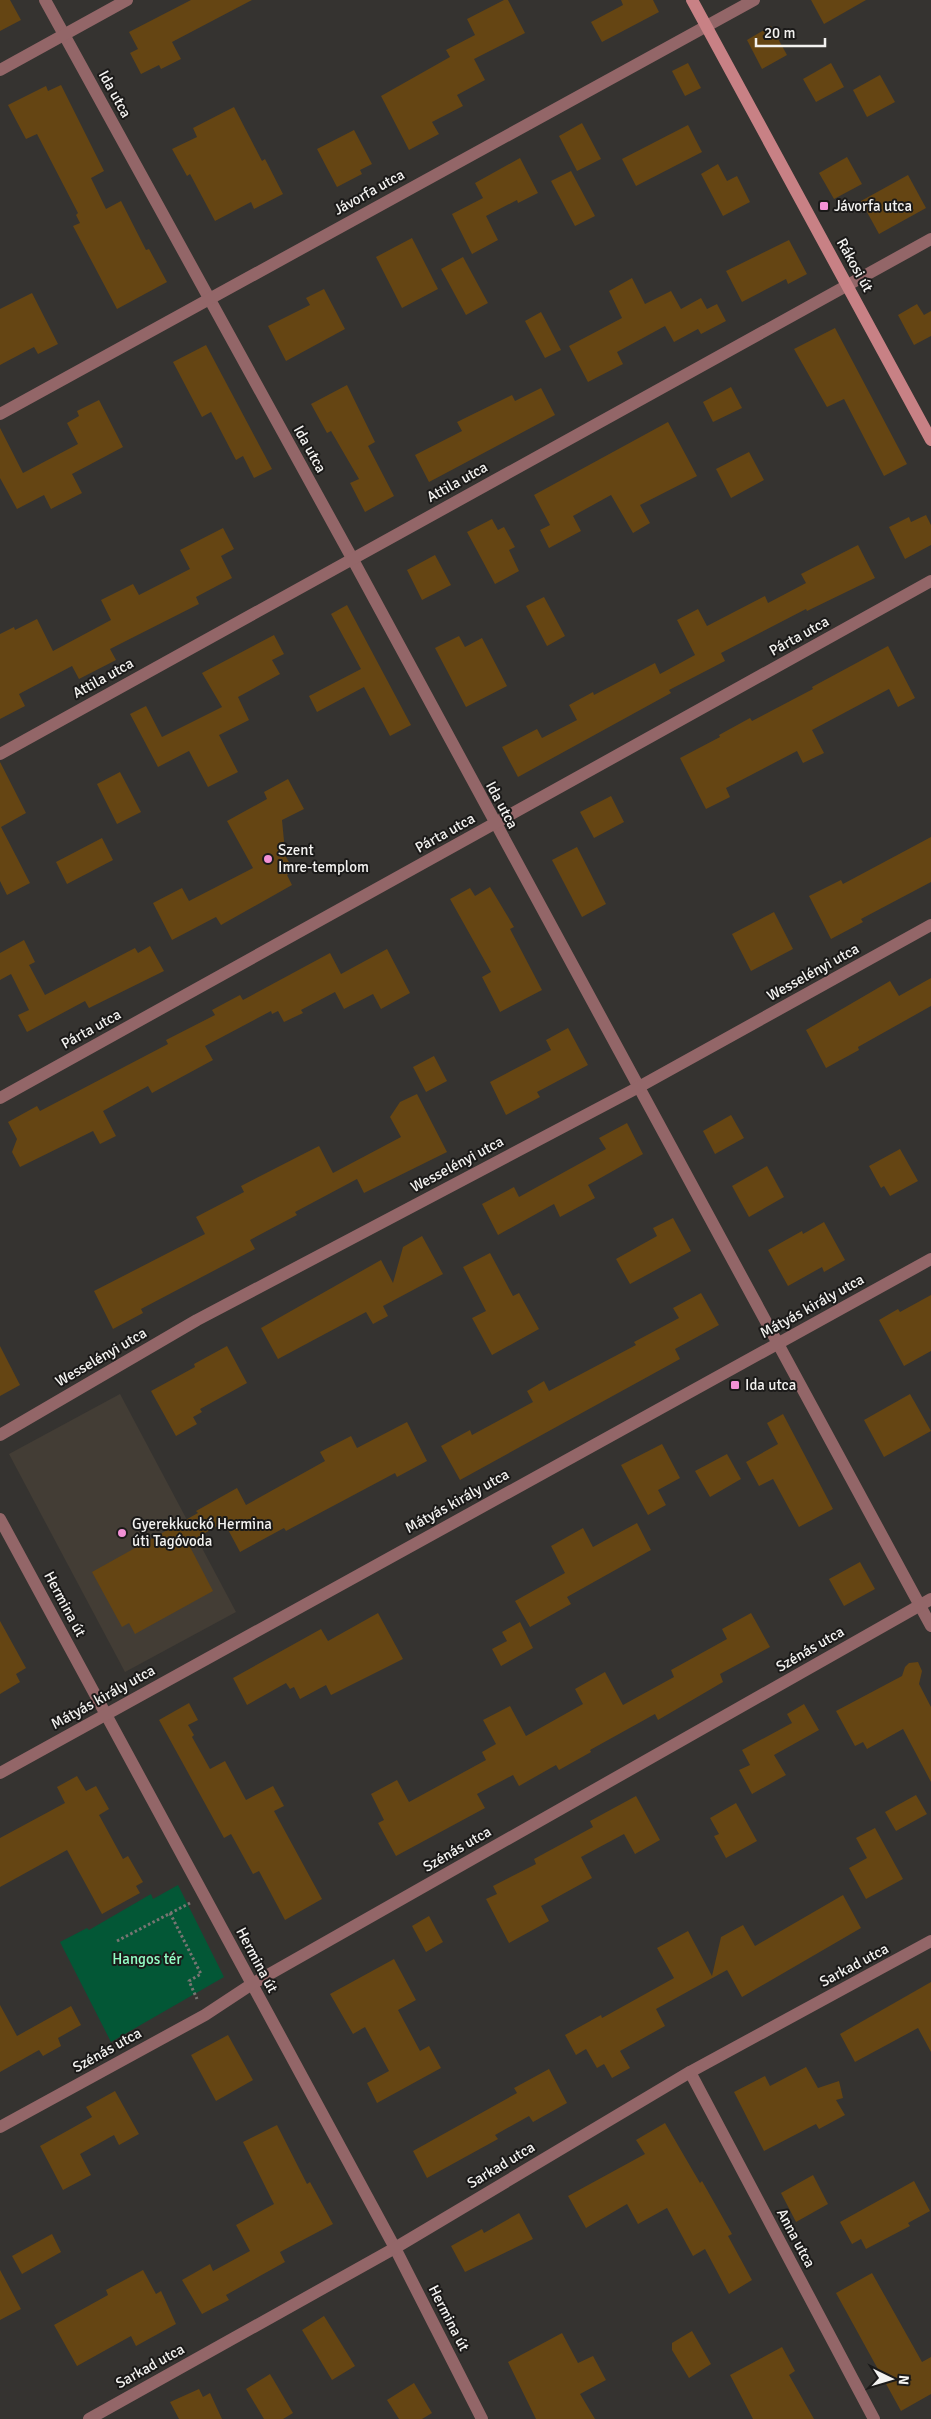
<svg xmlns="http://www.w3.org/2000/svg" width="931" height="2419" font-family="Signika,sans-serif">
  <rect width="100%" height="100%" fill="#353330"/>
  <polygon fill="#433d35" points="120,1394 236,1612 125,1672 9,1454"/>
  <polygon fill="#035736" points="178,1885 224,1977 111,2042 60,1942 87,1928 89,1930 151,1894 153,1899"/>
  <g fill="#654513">
    <polygon points="0,0 10,0 21,20 0,31"/>
    <polygon points="191,0 252,0 172,42 181,59 161,69 159,65 141,74 130,53 138,49 129,32"/>
    <polygon points="504,0 508,0 525,33 474,59 485,80 457,95 463,106 432,122 439,134 409,150 381,96 450,57 446,50 475,35 467,19"/>
    <polygon points="621,0 653,0 659,12 602,42 591,22 623,5"/>
    <polygon points="811,0 866,0 824,24"/>
    <polygon points="771,26 787,55 762,69 747,40"/>
    <polygon points="688,63 701,88 685,96 672,71"/>
    <polygon points="831,63 844,87 816,102 803,79"/>
    <polygon points="880,75 895,102 867,117 853,90"/>
    <polygon points="61,85 104,171 91,178 106,209 121,201 146,250 149,249 167,282 117,309 73,226 80,223 76,215 78,213 37,134 26,139 8,105 46,86 48,91"/>
    <polygon points="234,107 262,161 265,159 283,194 254,209 251,202 215,221 190,174 187,176 172,149 197,137 193,128"/>
    <polygon points="582,123 601,159 577,171 559,136"/>
    <polygon points="688,125 702,152 636,186 622,159"/>
    <polygon points="354,130 372,164 360,170 362,174 337,187 317,149"/>
    <polygon points="847,157 862,184 834,199 819,173"/>
    <polygon points="520,158 538,193 518,203 517,200 486,216 498,240 472,254 452,214 483,198 475,183"/>
    <polygon points="718,164 727,181 737,176 750,202 723,216 701,174"/>
    <polygon points="571,171 595,216 575,226 551,181"/>
    <polygon points="908,175 926,208 879,234 861,201"/>
    <polygon points="412,238 438,289 402,308 376,257"/>
    <polygon points="789,240 807,274 788,284 786,279 742,302 726,271"/>
    <polygon points="463,257 488,303 466,315 441,269"/>
    <polygon points="632,278 645,304 671,291 681,309 701,298 707,309 717,304 726,321 701,334 698,329 674,342 665,326 617,352 623,364 588,382 569,346 622,318 609,291"/>
    <polygon points="324,289 345,329 286,361 268,326 310,305 306,298"/>
    <polygon points="32,293 58,344 38,354 34,347 0,365 0,309"/>
    <polygon points="917,304 924,315 931,311 931,336 914,345 898,315"/>
    <polygon points="541,312 561,350 545,358 525,321"/>
    <polygon points="835,328 907,464 884,476 844,399 827,407 794,349"/>
    <polygon points="206,345 272,469 254,478 243,456 236,460 211,412 202,417 173,362"/>
    <polygon points="347,385 375,442 368,446 394,496 365,512 350,483 359,479 331,431 327,433 311,404"/>
    <polygon points="731,387 742,408 713,422 703,402"/>
    <polygon points="541,388 555,415 429,482 415,455 462,431 457,422 512,395 515,401"/>
    <polygon points="99,400 123,447 72,474 82,493 51,509 44,495 17,509 0,478 0,428 23,473 78,444 67,423 79,416 77,411"/>
    <polygon points="668,422 697,476 640,505 650,523 633,533 611,495 573,516 581,531 549,548 540,530 550,525 534,495"/>
    <polygon points="749,452 764,480 731,498 716,469"/>
    <polygon points="926,515 931,525 931,545 905,559 889,527 909,517 911,522"/>
    <polygon points="492,519 498,530 504,527 515,547 509,550 519,571 495,584 467,532"/>
    <polygon points="223,528 234,549 221,556 232,578 196,597 199,604 110,649 116,660 79,679 72,666 19,694 25,706 0,719 0,634 14,627 15,630 37,619 53,651 111,620 101,600 133,584 139,595 190,569 180,550"/>
    <polygon points="858,545 875,578 807,611 806,609 721,653 725,661 669,690 671,693 518,777 502,747 537,729 542,738 577,720 569,705 593,692 594,695 655,663 660,674 695,655 677,620 698,609 707,626 765,596 768,603 806,583 801,574"/>
    <polygon points="435,555 451,585 422,600 407,570"/>
    <polygon points="544,597 565,636 547,646 526,606"/>
    <polygon points="347,605 411,725 390,736 364,687 317,712 309,696 361,669 331,614"/>
    <polygon points="274,635 284,654 272,660 280,674 238,697 249,720 219,735 238,772 208,787 189,751 158,767 130,714 146,706 162,737 222,707 202,673"/>
    <polygon points="459,636 465,647 482,638 507,686 466,707 435,648"/>
    <polygon points="888,646 915,698 898,707 889,689 812,730 824,753 803,763 797,751 726,788 730,797 706,809 680,758 720,737 719,735 750,718 752,721 813,689 812,687"/>
    <polygon points="0,762 26,813 1,827 30,883 7,895 0,881"/>
    <polygon points="120,772 141,812 117,824 97,784"/>
    <polygon points="288,779 304,809 282,820 284,841 282,850 294,871 287,875 292,885 221,925 216,917 172,940 153,903 182,888 189,901 253,868 227,821 267,799 264,792"/>
    <polygon points="611,796 624,822 594,838 580,812"/>
    <polygon points="931,837 931,882 861,919 863,922 831,939 809,896 841,880 843,884"/>
    <polygon points="102,838 113,860 67,884 56,862"/>
    <polygon points="577,847 606,904 582,917 552,860"/>
    <polygon points="490,887 514,927 510,929 542,990 500,1012 482,977 491,972 450,899 470,888 475,896"/>
    <polygon points="774,912 793,949 751,971 732,934"/>
    <polygon points="24,940 35,962 29,965 45,995 135,948 138,953 150,946 164,971 89,1008 85,1001 27,1032 18,1015 29,1010 11,974 0,980 0,953"/>
    <polygon points="387,949 410,993 381,1009 373,994 344,1009 335,992 301,1010 303,1013 284,1022 278,1011 272,1014 271,1011 205,1046 213,1060 152,1093 148,1086 103,1111 116,1136 100,1144 93,1131 20,1167 12,1152 17,1139 8,1122 37,1106 40,1111 168,1044 166,1040 215,1015 212,1010 240,995 243,1000 330,953 341,974"/>
    <polygon points="931,978 931,1006 858,1047 859,1050 826,1068 806,1030 890,981 899,996"/>
    <polygon points="568,1028 588,1065 537,1092 540,1097 506,1115 490,1082 551,1050 546,1040"/>
    <polygon points="434,1056 447,1081 426,1092 413,1067"/>
    <polygon points="417,1094 447,1152 364,1193 357,1179 295,1212 297,1215 250,1240 255,1249 141,1309 143,1313 113,1329 94,1291 205,1234 196,1217 244,1192 241,1186 319,1146 333,1173 401,1137 390,1117 400,1102"/>
    <polygon points="731,1115 744,1138 715,1154 703,1131"/>
    <polygon points="627,1123 643,1154 588,1185 595,1198 560,1217 554,1204 498,1235 482,1204 514,1187 519,1197 606,1149 599,1138"/>
    <polygon points="900,1149 918,1181 890,1196 884,1186 881,1188 869,1166"/>
    <polygon points="767,1166 784,1197 749,1217 732,1186"/>
    <polygon points="673,1218 691,1251 630,1284 616,1259 657,1236 653,1228"/>
    <polygon points="824,1222 845,1260 824,1272 822,1267 788,1286 768,1250 802,1231 803,1234"/>
    <polygon points="422,1236 443,1274 383,1306 388,1316 373,1324 366,1312 278,1359 261,1328 381,1260 393,1283 403,1247"/>
    <polygon points="490,1253 513,1296 519,1293 539,1329 492,1355 472,1318 486,1311 463,1267"/>
    <polygon points="701,1293 719,1325 675,1349 680,1359 460,1480 441,1446 470,1430 472,1435 533,1402 527,1391 544,1381 549,1391 636,1345 634,1342 679,1318 673,1308"/>
    <polygon points="931,1295 931,1351 904,1366 879,1320 898,1309 900,1312"/>
    <polygon points="0,1346 20,1385 0,1396"/>
    <polygon points="227,1346 247,1383 200,1409 202,1412 193,1417 197,1424 176,1436 151,1391 195,1367 194,1364"/>
    <polygon points="910,1394 931,1431 884,1457 864,1420"/>
    <polygon points="783,1414 833,1509 799,1527 773,1479 759,1486 746,1462 778,1444 767,1423"/>
    <polygon points="407,1422 427,1461 397,1477 395,1473 286,1531 284,1528 240,1552 224,1522 188,1543 213,1591 135,1634 129,1623 122,1627 92,1572 198,1513 196,1511 237,1488 246,1505 325,1461 320,1452 351,1436 357,1448"/>
    <polygon points="662,1444 680,1478 658,1490 666,1505 648,1515 621,1465"/>
    <polygon points="727,1454 741,1479 710,1497 695,1471"/>
    <polygon points="637,1523 651,1550 567,1597 571,1604 530,1627 515,1601 565,1573 551,1546 583,1528 593,1547"/>
    <polygon points="860,1562 875,1589 844,1606 829,1579"/>
    <polygon points="378,1613 403,1659 331,1695 326,1685 300,1699 294,1687 290,1689 286,1683 247,1705 233,1678 321,1629 328,1641"/>
    <polygon points="751,1613 770,1647 720,1674 723,1682 658,1720 655,1714 590,1750 591,1752 559,1770 556,1765 519,1786 513,1775 477,1794 485,1808 396,1856 378,1823 384,1820 371,1794 397,1780 409,1802 486,1760 482,1752 496,1744 483,1720 510,1706 526,1736 583,1704 575,1689 605,1672 623,1705 674,1677 671,1670 727,1639 722,1629"/>
    <polygon points="0,1621 26,1668 16,1674 20,1682 0,1694"/>
    <polygon points="520,1622 533,1648 501,1666 492,1649 507,1641 502,1632"/>
    <polygon points="918,1662 922,1671 919,1684 931,1707 931,1782 903,1729 867,1749 863,1742 855,1746 836,1711 902,1676 905,1667 909,1663"/>
    <polygon points="189,1703 198,1720 188,1725 194,1735 192,1737 210,1769 225,1761 246,1800 273,1786 284,1806 274,1811 322,1899 285,1920 259,1871 253,1874 231,1834 224,1838 159,1720"/>
    <polygon points="804,1704 819,1730 774,1755 786,1775 752,1794 739,1770 750,1765 742,1750 792,1723 787,1714"/>
    <polygon points="77,1776 86,1791 96,1786 109,1809 99,1815 123,1859 128,1856 143,1882 136,1886 140,1893 102,1914 67,1850 0,1887 0,1838 65,1803 57,1787"/>
    <polygon points="916,1795 927,1814 896,1831 885,1812"/>
    <polygon points="636,1796 660,1840 635,1854 624,1834 581,1857 592,1878 541,1906 549,1921 509,1943 486,1899 497,1894 493,1886 536,1864 534,1859 593,1827 590,1821"/>
    <polygon points="736,1803 757,1841 726,1858 714,1836 719,1834 710,1818"/>
    <polygon points="875,1828 903,1879 866,1899 849,1868 867,1858 856,1838"/>
    <polygon points="843,1895 861,1928 742,1997 727,1970 656,2009 665,2026 620,2051 630,2068 612,2078 604,2064 597,2068 586,2049 576,2055 565,2035 601,2015 602,2018 674,1978 657,1948 688,1931 712,1976 721,1937 743,1925 755,1946"/>
    <polygon points="429,1916 443,1942 426,1952 412,1926"/>
    <polygon points="394,1959 416,2000 398,2010 420,2051 429,2046 441,2068 377,2103 367,2083 389,2071 365,2027 353,2034 330,1994"/>
    <polygon points="931,1982 931,2052 918,2028 855,2062 840,2034"/>
    <polygon points="0,2005 17,2036 71,2006 81,2025 58,2038 61,2046 43,2056 39,2050 0,2072"/>
    <polygon points="228,2035 253,2080 216,2101 191,2055"/>
    <polygon points="806,2067 818,2088 839,2081 843,2098 836,2100 845,2115 819,2129 816,2124 764,2151 734,2092 765,2076 770,2086"/>
    <polygon points="549,2069 567,2103 533,2122 529,2116 495,2135 498,2139 427,2178 413,2151 517,2093 514,2088"/>
    <polygon points="115,2091 139,2134 119,2145 114,2135 80,2154 91,2175 63,2190 40,2146 92,2117 86,2107"/>
    <polygon points="665,2123 700,2183 702,2181 732,2234 728,2236 752,2280 729,2294 705,2249 693,2256 667,2208 638,2224 627,2204 586,2228 568,2196 645,2154 636,2140"/>
    <polygon points="277,2125 307,2184 310,2182 333,2224 280,2252 285,2262 226,2295 229,2300 202,2314 182,2280 210,2264 213,2271 250,2251 236,2225 274,2204 243,2142"/>
    <polygon points="813,2175 828,2204 796,2222 781,2193"/>
    <polygon points="914,2181 930,2211 908,2223 910,2226 866,2249 861,2239 852,2244 840,2222"/>
    <polygon points="519,2213 533,2239 465,2272 451,2246 482,2229 484,2233"/>
    <polygon points="52,2234 61,2252 22,2274 12,2256"/>
    <polygon points="0,2270 21,2309 0,2320"/>
    <polygon points="143,2270 156,2294 161,2291 176,2324 136,2346 131,2336 77,2366 54,2325 108,2295 106,2290"/>
    <polygon points="872,2273 922,2362 931,2357 931,2394 901,2411 836,2293"/>
    <polygon points="324,2316 355,2366 332,2380 302,2330"/>
    <polygon points="692,2331 711,2364 689,2378 672,2350 672,2343"/>
    <polygon points="562,2333 578,2363 593,2356 606,2380 580,2394 595,2419 536,2419 508,2362"/>
    <polygon points="782,2347 795,2371 789,2375 814,2419 753,2419 730,2375"/>
    <polygon points="270,2374 293,2413 283,2419 264,2419 246,2389"/>
    <polygon points="414,2383 432,2413 422,2419 399,2419 387,2400"/>
    <polygon points="199,2389 203,2397 210,2393 222,2419 179,2419 170,2402"/>
  </g>
  <g fill="none" stroke-linecap="round" stroke-linejoin="round">
    <g stroke="#777572" stroke-width="3" stroke-dasharray="2.5 2.5" stroke-linecap="butt">
      <polyline points="170,1913 201,1974 189,1981 197,1999"/>
      <polyline points="117,1941 190,1903"/>
    </g>
    <g stroke="#936668" stroke-width="12">
      <polyline points="45,0 352,558 931,1626"/>
      <polyline points="0,70 127,0"/>
      <polyline points="0,414 754,0"/>
      <polyline points="0,754 931,239"/>
      <polyline points="0,1098 931,581"/>
      <polyline points="0,1435 197,1320 637,1088 931,925"/>
      <polyline points="0,1519 395,2248 482,2419"/>
      <polyline points="690,2072 874,2419"/>
      <polyline points="0,2127 205,2015 252,1984 931,1599"/>
      <polyline points="89,2419 395,2248 690,2072 931,1941"/>
    </g>
    <polyline stroke="#936668" stroke-width="12" points="0,1773 931,1259"/>
    <polyline stroke="#c88185" stroke-width="12" points="692,0 931,440"/>
  </g>
  <g fill="#f291d6" stroke="#1b1a19" stroke-width="2">
    <rect x="819" y="201" width="10" height="10" rx="2.5"/>
    <circle cx="268" cy="859" r="5"/>
    <rect x="730" y="1380" width="10" height="10" rx="2.5"/>
    <circle cx="122" cy="1533" r="5"/>
  </g>
  <g text-anchor="middle" dominant-baseline="central" stroke-width="4" stroke-linejoin="round" paint-order="stroke">
    <g font-size="15" fill="#f3f2f0" stroke="#1b1a19">
      <text transform="translate(115 94) rotate(61)">Ida utca</text>
      <text transform="translate(369 192) rotate(-29)">Jávorfa utca</text>
      <text transform="translate(855 265) rotate(61)">Rákosi út</text>
      <text transform="translate(310 449) rotate(61)">Ida utca</text>
      <text transform="translate(457 482) rotate(-29)">Attila utca</text>
      <text transform="translate(799 636) rotate(-29)">Párta utca</text>
      <text transform="translate(103 678) rotate(-29)">Attila utca</text>
      <text transform="translate(502 805) rotate(62)">Ida utca</text>
      <text transform="translate(445 833) rotate(-29)">Párta utca</text>
      <text transform="translate(813 972) rotate(-29)">Wesselényi utca</text>
      <text transform="translate(91 1029) rotate(-29)">Párta utca</text>
      <text transform="translate(457 1164) rotate(-28)">Wesselényi utca</text>
      <text transform="translate(812 1306) rotate(-29)">Mátyás király utca</text>
      <text transform="translate(101 1357) rotate(-30)">Wesselényi utca</text>
      <text transform="translate(457 1501) rotate(-29)">Mátyás király utca</text>
      <text transform="translate(65 1604) rotate(62)">Hermina út</text>
      <text transform="translate(810 1649) rotate(-30)">Szénás utca</text>
      <text transform="translate(103 1697) rotate(-29)">Mátyás király utca</text>
      <text transform="translate(457 1849) rotate(-30)">Szénás utca</text>
      <text transform="translate(257 1960) rotate(62)">Hermina út</text>
      <text transform="translate(854 1965) rotate(-28)">Sarkad utca</text>
      <text transform="translate(107 2050) rotate(-29)">Szénás utca</text>
      <text transform="translate(501 2165) rotate(-31)">Sarkad utca</text>
      <text transform="translate(796 2238) rotate(62)">Anna utca</text>
      <text transform="translate(449 2318) rotate(63)">Hermina út</text>
      <text transform="translate(150 2366) rotate(-29)">Sarkad utca</text>
    </g>
    <g font-size="15" fill="#f3f2f0" stroke="#1b1a19" text-anchor="start">
      <text x="834" y="206">Jávorfa utca</text>
      <text x="278" y="850">Szent<tspan x="278" dy="17">Imre-templom</tspan></text>
      <text x="745" y="1385">Ida utca</text>
      <text x="132" y="1524">Gyerekkuckó Hermina<tspan x="132" dy="17">úti Tagóvoda</tspan></text>
    </g>
    <g font-size="15" fill="#94fec6" stroke="#1b1a19">
      <text x="147" y="1959">Hangos tér</text>
    </g>
  </g>
  <g transform="translate(891 2379) rotate(95)" stroke="#1b1a19" stroke-width="4" paint-order="stroke">
  <path d="M0-4L9 19L0 12L-9 19Z" fill="#f3f2f0"/>
  <text y="-8" font-size="14" font-weight="bold" text-anchor="middle" fill="#f3f2f0">N</text>
  </g>
  <path d="M756 38v8h69v-8" fill="none" stroke="#f3f2f0" stroke-width="2.5"/>
  <text x="764" y="38" font-size="15" fill="#f3f2f0" stroke="#1b1a19" stroke-width="4" paint-order="stroke">20 m</text>
</svg>
